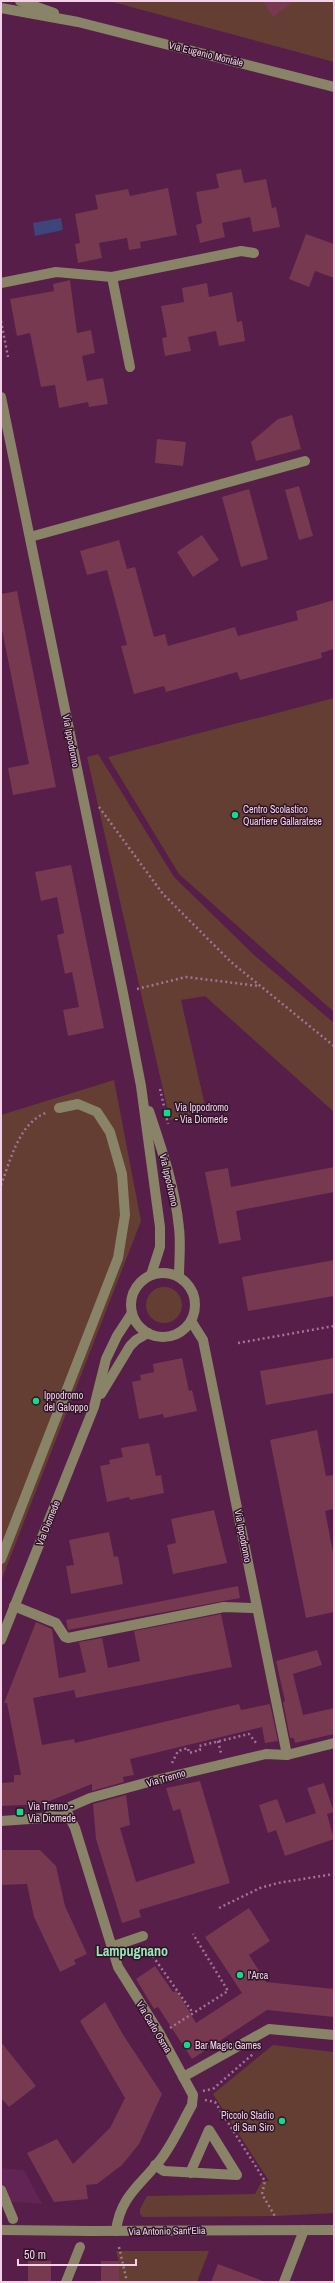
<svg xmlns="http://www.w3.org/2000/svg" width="335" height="2283" font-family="'Archivo Narrow',sans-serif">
  <rect width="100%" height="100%" fill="#561e48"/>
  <polygon fill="#622454" points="1,2168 24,2170 42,2204 1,2201"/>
  <g fill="#643e33">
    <polygon points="109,1 334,1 334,62"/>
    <polygon points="334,698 334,1012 179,874 108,757"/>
    <polygon points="98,754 174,877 254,955 334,1023 334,1112 205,996 181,1000 206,1110 170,1120 87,757"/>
    <polygon points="114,1080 141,1221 1,1581 1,1115"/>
    <circle cx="164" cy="1305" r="18"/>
    <polygon points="273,2045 334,2052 334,2213 275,2216 143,2217 140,2214 140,2209 147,2196 255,2194 262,2181 269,2181 213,2094"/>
    <polygon points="209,2251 197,2282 119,2282 119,2261 116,2251"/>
  </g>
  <polygon fill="#3f447a" points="61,218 63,230 35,236 33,223"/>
  <g fill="#763950">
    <polygon points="263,1 295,1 273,17"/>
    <polygon points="241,169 244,183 266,179 272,208 276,207 280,227 253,232 250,217 222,223 225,237 200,243 196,225 202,223 196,192 219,188 216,174"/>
    <polygon points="168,188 177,235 140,242 141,248 129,250 127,238 99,243 102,258 78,263 75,244 80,243 75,214 98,209 95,195 128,189 130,196"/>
    <polygon points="306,234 334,244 334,278 315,271 309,287 289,279"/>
    <polygon points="70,280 77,333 91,330 95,353 82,356 87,381 103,378 108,404 89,407 88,402 59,408 55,385 41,387 30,333 17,336 10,299 54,291 53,284"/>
    <polygon points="207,283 209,297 232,292 237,322 242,321 245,341 219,346 216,331 188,337 191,351 165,356 162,338 167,337 161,306 184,302 182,288"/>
    <polygon points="292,415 301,449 256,461 251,442 278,419"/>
    <polygon points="157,439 186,442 183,466 155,463"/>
    <polygon points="299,486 313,536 299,540 285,490"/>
    <polygon points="249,489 268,559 241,567 222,497"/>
    <polygon points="202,535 219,560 193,577 177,552"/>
    <polygon points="119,540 127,569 135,567 154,637 165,634 168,646 235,627 238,636 298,620 296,611 334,600 334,649 321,653 322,658 240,680 237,672 166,692 164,686 134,694 121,646 127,645 107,570 87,575 80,551"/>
    <polygon points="17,591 56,787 13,795 8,768 29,764 1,625 1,594"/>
    <polygon points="71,865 104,1028 68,1036 63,1010 79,1007 72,972 65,974 57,935 64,933 57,897 41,901 35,872"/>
    <polygon points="334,1167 334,1192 236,1211 241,1240 219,1244 205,1172 228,1168 231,1187"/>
    <polygon points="334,1260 334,1296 248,1311 242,1277"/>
    <polygon points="182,1358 189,1391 192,1390 197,1411 164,1418 163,1414 139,1419 132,1382 141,1380 140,1375 154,1372 153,1364"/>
    <polygon points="334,1358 334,1393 266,1405 260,1371"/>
    <polygon points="317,1430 326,1476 334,1475 334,1509 325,1511 334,1557 334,1612 306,1618 270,1440"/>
    <polygon points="149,1443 156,1476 161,1475 164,1493 130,1500 129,1497 107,1502 100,1466 110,1464 109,1460 123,1457 121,1448"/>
    <polygon points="214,1510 227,1563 173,1574 167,1545 176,1543 171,1519"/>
    <polygon points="109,1532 114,1557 118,1556 123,1584 71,1594 66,1566 74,1565 69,1540"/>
    <polygon points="238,1586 240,1598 68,1630 66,1620"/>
    <polygon points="221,1614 232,1667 76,1698 74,1690 33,1698 42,1745 74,1739 75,1743 239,1704 241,1710 270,1704 278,1741 265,1743 262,1727 130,1759 134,1775 123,1777 124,1782 92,1791 92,1784 42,1804 1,1806 1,1783 14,1782 14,1775 21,1775 7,1703 4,1703 36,1622 52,1629 59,1678 86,1672 79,1642 102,1638 108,1668 140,1661 134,1631"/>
    <polygon points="317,1650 322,1665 293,1674 303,1715 334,1708 334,1734 295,1743 294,1738 290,1738 283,1702 285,1701 276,1661"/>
    <polygon points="200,1781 230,1883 139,1910 141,1917 122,1923 96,1839 93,1804 126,1795 130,1825 120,1828 136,1882 195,1863 180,1809 173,1811 166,1788"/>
    <polygon points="324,1783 334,1812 327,1814 334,1839 285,1856 276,1830 268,1833 259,1805 277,1799 286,1823 316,1813 307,1788"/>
    <polygon points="1,1850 40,1850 56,1866 65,1906 87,1954 74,1960 76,1964 60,1972 34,1917 27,1884 1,1885"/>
    <polygon points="249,1908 270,1941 249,1955 266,1982 334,1989 334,2017 267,2010 192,2059 158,2007 154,2009 136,1979 155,1966 173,1992 176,1991 179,1994 196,2023 242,1993 205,1937"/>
    <polygon points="105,2002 122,2033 162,2094 139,2144 122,2165 97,2184 86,2185 88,2199 54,2202 27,2153 57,2139 73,2164 110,2128 125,2098 80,2021"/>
    <polygon points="1,2042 36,2086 9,2107 1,2098"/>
    <rect x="28" y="2261" width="23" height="21"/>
    <rect x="101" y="2261" width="18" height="21"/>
    <polygon points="218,2264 263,2281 263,2282 211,2282"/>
  </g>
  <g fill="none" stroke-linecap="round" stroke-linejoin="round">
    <g stroke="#a27495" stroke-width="2.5" stroke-dasharray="2 3" stroke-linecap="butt">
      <polyline points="1,321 8,357"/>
      <polyline points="99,807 163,894 231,962 334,1046"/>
      <polyline points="137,989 186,977 259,986"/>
      <polyline points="160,1089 168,1124"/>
      <path d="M1,1185C11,1159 19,1122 48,1112"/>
      <polyline points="238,1343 334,1326"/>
      <polyline points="218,1741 221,1753"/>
      <polyline points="172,1763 178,1751 188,1748 189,1753 200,1750 199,1746 249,1734 257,1744"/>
      <polyline points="219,1908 260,1888 278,1883 334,1874"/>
      <polyline points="147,1948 193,2013"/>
      <polyline points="170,2028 228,1991 193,1934"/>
      <polyline points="213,2089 253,2054"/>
      <polyline points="203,2091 212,2089"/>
      <polyline points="205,2100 215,2102 265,2181 262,2194 276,2218"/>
      <polyline points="119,2247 127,2282"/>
    </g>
    <g stroke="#898368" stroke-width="10">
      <polyline points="20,1 54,13"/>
      <polyline points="1,8 78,22 334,87"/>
      <polyline points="112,277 241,251 254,253"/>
      <polyline points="1,283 56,272 112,277 130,367"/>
      <polyline points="1,397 123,993 141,1086 160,1227 160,1247 151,1275"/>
      <polyline points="30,537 305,461"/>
      <path d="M149,1111C162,1150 175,1187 179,1228C181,1244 179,1261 179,1277"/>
      <circle cx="163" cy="1305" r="32"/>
      <polyline points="191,1321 203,1340 287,1755"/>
      <polyline points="101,1394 130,1346 136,1340 148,1333"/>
      <polyline points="1,1559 118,1258 125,1215 122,1174 110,1132 97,1112 78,1104 59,1108"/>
      <polyline points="14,1606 56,1623 65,1637 68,1638 224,1607 252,1608"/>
      <polyline points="1,1640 94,1407 106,1359 117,1336 132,1313"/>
      <path d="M65,1808L75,1828L118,1967L160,2034L193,2095L192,2105C182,2123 173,2143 161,2159C141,2185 120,2196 116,2231"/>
      <polyline points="1,1821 44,1818 90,1798 156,1780 266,1754 287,1755 334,1743"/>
      <polyline points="111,1947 143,1936"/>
      <polyline points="183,2077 269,2029 334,2035"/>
      <polyline points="155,2165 164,2171 237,2175 209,2130 190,2173"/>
      <polyline points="1,2190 13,2219"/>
      <polyline points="1,2230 90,2231 334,2230"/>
      <polyline points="66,2282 80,2247"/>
      <polyline points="284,2282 304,2230"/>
    </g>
  </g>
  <g fill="#16d989" stroke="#2d1426" stroke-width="1.5">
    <circle cx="235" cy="815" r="4"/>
    <rect x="163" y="1109" width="8" height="8" rx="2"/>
    <circle cx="36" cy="1401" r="4"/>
    <rect x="16" y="1808" width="8" height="8" rx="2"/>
    <circle cx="240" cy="1975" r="4"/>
    <circle cx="187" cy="2045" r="4"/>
    <circle cx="282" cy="2121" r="4"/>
  </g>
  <g text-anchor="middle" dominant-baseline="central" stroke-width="3" stroke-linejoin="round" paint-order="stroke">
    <g font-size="10" fill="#f4d1e9" stroke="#2d1426">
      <text transform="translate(206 54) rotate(14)">Via Eugenio Montale</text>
      <text transform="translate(71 741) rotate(79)">Via Ippodromo</text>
      <text transform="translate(169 1180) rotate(77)">Via Ippodromo</text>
      <text transform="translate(48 1523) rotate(-68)">Via Diomede</text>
      <text transform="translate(243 1536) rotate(79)">Via Ippodromo</text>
      <text transform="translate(166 1778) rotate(-16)">Via Trenno</text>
      <text transform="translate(154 2027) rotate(59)">Via Carlo Osma</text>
      <text transform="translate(167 2231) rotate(-1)">Via Antonio Sant'Elia</text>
    </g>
    <g font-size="10" fill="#f4d1e9" stroke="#2d1426" text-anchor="start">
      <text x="243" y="809">Centro Scolastico<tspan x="243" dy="12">Quartiere Gallaratese</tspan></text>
      <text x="175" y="1107">Via Ippodromo<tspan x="175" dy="12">- Via Diomede</tspan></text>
      <text x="44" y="1395">Ippodromo<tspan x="44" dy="12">del Galoppo</tspan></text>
      <text x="28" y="1806">Via Trenno -<tspan x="28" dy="12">Via Diomede</tspan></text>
      <text x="248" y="1975">l'Arca</text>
      <text x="195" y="2045">Bar Magic Games</text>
      <text x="274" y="2115" text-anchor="end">Piccolo Stadio<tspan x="274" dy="12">di San Siro</tspan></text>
    </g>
    <g font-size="14" font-weight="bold" fill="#9ae8ba" stroke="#2d1426">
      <text x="132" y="1951">Lampugnano</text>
    </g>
  </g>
  <rect width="335" height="2283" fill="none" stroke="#f4d1e9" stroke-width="4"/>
  <path d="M18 2259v6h118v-6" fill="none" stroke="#f4d1e9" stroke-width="2"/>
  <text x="24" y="2259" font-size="12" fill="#f4d1e9" stroke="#2d1426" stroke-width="3" paint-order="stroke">50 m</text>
</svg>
